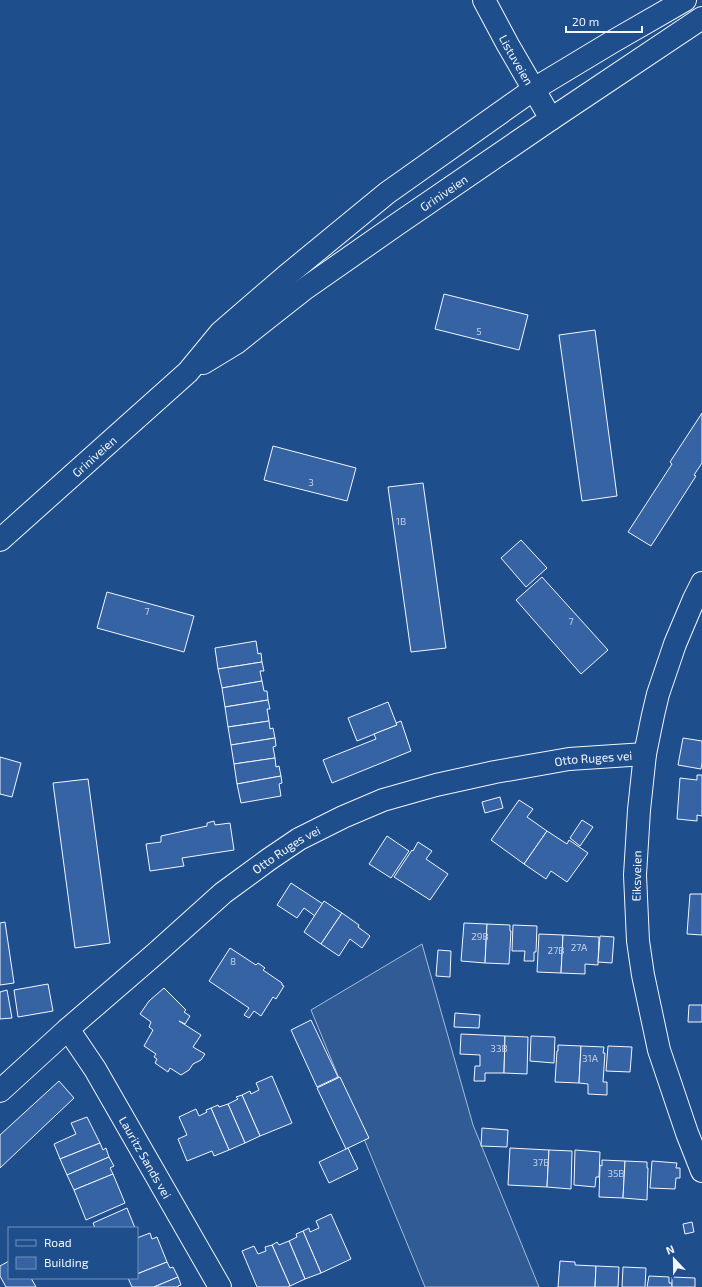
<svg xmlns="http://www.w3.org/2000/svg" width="702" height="1287" font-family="'Exo 2',sans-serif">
  <rect width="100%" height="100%" fill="#1f4e8c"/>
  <polygon fill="#305b95" stroke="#a8bbd7" points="422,944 473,1125 539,1287 425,1287 311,1010"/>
  <g fill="#3563a3" stroke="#f2f6ff">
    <polygon points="444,294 528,315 519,350 435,329"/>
    <polygon points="595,330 617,496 582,501 559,335"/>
    <polygon points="702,413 702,463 694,475 696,476 651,546 628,532 672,464 670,462"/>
    <polygon points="273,446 356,468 347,501 264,480"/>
    <polygon points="423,483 446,648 411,652 388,487"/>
    <polygon points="521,540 547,568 526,587 501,558"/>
    <polygon points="542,577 608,650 581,674 516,600"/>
    <polygon points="107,592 194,616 184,652 97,628"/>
    <polygon points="256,641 258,654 261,653 262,662 218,669 215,648"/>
    <polygon points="262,662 264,671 260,671 262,681 222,688 218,669"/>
    <polygon points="262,681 264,691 267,691 268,700 225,707 222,688"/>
    <polygon points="268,700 270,709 267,709 269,721 228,727 225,707"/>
    <polygon points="388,702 397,725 357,741 348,718"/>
    <polygon points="269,721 270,729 273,728 275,738 231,745 228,727"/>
    <polygon points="401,721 411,751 332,783 323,760 376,739 374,734 397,725 396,723"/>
    <polygon points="275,738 276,746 273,747 275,758 234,764 231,745"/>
    <polygon points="683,738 702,741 702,763 701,769 678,765"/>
    <polygon points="0,757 21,763 12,797 0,794"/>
    <polygon points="275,758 276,767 279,766 281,776 237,784 234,764"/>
    <polygon points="697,775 702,775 702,816 697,815 697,821 677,819 680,778 697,780"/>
    <polygon points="281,776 282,783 279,784 281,796 241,803 237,784"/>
    <polygon points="88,779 110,943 75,948 53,783"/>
    <polygon points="500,797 503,808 485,813 482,802"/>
    <polygon points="519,800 533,809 527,817 547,831 524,864 491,840"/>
    <polygon points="582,820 593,827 580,846 570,838"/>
    <polygon points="214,821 215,825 230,823 234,850 182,858 184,866 150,871 146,844 161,842 161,836 207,826 207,823"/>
    <polygon points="547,831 567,844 569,840 588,853 567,882 551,871 546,879 524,864"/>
    <polygon points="387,836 409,851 391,878 369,864"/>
    <polygon points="418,842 432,851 426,859 448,874 430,900 394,877 412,850 413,851"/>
    <polygon points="291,883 323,904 315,916 304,908 297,918 277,905"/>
    <polygon points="690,894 702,894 702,935 687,934"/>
    <polygon points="324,901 342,913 321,944 304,932"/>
    <polygon points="342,913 359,925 358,927 370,936 362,948 350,939 339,956 321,944"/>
    <polygon points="5,922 14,983 0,985 0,923"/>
    <polygon points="464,923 487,924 485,963 461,961"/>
    <polygon points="487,924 510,925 510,931 511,931 509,964 485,963"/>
    <polygon points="513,925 537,926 536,952 534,952 534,961 524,961 525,951 512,951"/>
    <polygon points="539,934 563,935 561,973 537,972"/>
    <polygon points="563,935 599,937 598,965 585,964 585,974 561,973"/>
    <polygon points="600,936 614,937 612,963 598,962"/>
    <polygon points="230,948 256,965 258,963 265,968 263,970 282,983 282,985 284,986 276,999 273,997 261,1016 254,1011 249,1018 244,1015 249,1008 209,981"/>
    <polygon points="438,950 451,951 450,977 436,976"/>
    <polygon points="48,984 53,1011 18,1017 14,990"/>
    <polygon points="164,988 186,1010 184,1012 190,1016 185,1024 179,1021 201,1035 193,1047 205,1054 201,1060 193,1064 189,1070 181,1075 170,1068 168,1072 155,1063 157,1059 154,1057 156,1054 144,1046 153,1030 149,1027 151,1022 140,1014 149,1001"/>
    <polygon points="7,990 12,1018 0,1019 0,992"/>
    <polygon points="689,1005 702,1005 702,1022 688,1022"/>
    <polygon points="455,1013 480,1015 479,1028 454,1027"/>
    <polygon points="311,1020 338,1077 317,1087 291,1030"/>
    <polygon points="461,1034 505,1036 504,1073 485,1073 485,1081 474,1081 475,1066 480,1066 480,1055 460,1054"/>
    <polygon points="505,1036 528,1037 527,1074 504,1073"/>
    <polygon points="531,1036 555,1037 554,1063 530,1061"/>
    <polygon points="558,1045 581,1046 579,1083 555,1082 557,1051 558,1051"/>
    <polygon points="581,1046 604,1047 603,1053 605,1053 603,1082 607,1082 607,1095 588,1094 588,1084 579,1083"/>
    <polygon points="608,1046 632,1047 630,1072 606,1071"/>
    <polygon points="272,1076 292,1123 260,1136 242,1095 250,1091 251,1094 259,1090 256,1083"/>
    <polygon points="340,1077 369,1138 346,1149 317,1088"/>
    <polygon points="59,1081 74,1098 0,1168 0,1135"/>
    <polygon points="242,1095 260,1136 245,1143 228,1104 238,1099 236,1097"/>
    <polygon points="228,1104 245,1143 229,1150 211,1108 218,1105 219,1107"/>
    <polygon points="211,1108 229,1150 214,1156 212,1151 187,1161 178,1139 187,1135 179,1117 196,1109 199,1116 207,1112 206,1110"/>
    <polygon points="87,1117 100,1143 60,1159 54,1144 76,1134 71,1123"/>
    <polygon points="482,1128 508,1130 507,1147 481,1146"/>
    <polygon points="100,1143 103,1150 106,1148 109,1157 67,1175 60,1159"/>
    <polygon points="348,1148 358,1169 329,1183 319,1162"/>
    <polygon points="510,1148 549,1150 547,1187 508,1185"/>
    <polygon points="549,1150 572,1151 571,1189 547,1187"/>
    <polygon points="575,1150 600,1152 599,1177 596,1177 595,1187 574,1185"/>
    <polygon points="109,1157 114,1166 110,1168 113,1174 74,1190 67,1175"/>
    <polygon points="602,1160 625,1161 623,1198 599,1197 600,1165 602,1166"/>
    <polygon points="625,1161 647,1162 647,1168 648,1168 647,1200 623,1198"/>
    <polygon points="652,1161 677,1163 676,1168 680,1168 680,1178 676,1178 675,1189 650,1188"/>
    <polygon points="113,1174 125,1203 86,1220 74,1190"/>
    <polygon points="127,1208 135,1228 95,1228 93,1223"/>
    <polygon points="331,1214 351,1259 321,1273 303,1231 309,1228 310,1232 319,1228 316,1221"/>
    <polygon points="692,1222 694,1232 685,1234 683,1224"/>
    <polygon points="303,1231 321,1273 305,1279 289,1241 297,1237 296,1234"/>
    <polygon points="150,1233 152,1239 157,1237 167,1262 137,1274 137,1238"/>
    <polygon points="289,1241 305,1279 290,1286 272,1245 277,1242 279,1245"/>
    <polygon points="272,1245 290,1286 288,1287 257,1287 242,1251 254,1246 258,1254 266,1251 265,1247"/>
    <polygon points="9,1261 9,1278 31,1278 36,1287 6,1287 0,1276 0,1266"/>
    <polygon points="560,1261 575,1262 575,1265 596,1266 595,1287 558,1287"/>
    <polygon points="167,1262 170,1268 173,1267 178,1277 154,1287 132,1287 128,1278 137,1278 137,1274"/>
    <polygon points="596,1266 619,1267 618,1287 595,1287"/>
    <polygon points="623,1267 646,1268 645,1287 622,1287"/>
    <polygon points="649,1276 669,1277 669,1283 672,1283 672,1287 647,1287"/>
    <polygon points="178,1277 181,1285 178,1286 178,1287 154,1287"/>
    <polygon points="672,1277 695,1278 695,1287 672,1287"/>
  </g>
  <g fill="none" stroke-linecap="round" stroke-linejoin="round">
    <defs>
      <g id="street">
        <polyline points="702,583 694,599 675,644 658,694 653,715 645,754 639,810 635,875 638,941 643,975 659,1050 687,1133 702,1171"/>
        <path id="s1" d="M68,1029L95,1069L220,1287"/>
        <path id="s2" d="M0,1091L68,1029L155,954L223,893L268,860L299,839L343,817L383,800L436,785L495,772L569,759L645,754"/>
      </g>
      <g id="secondary">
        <path id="s3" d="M484,0L508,45L551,119"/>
      </g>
      <g id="primary">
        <path id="s4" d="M203,363L236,343L303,290L396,225L551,119L702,18"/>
        <path id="s5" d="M0,540L188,372L221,332L286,276L387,193L534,89L612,42L685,0"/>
      </g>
    </defs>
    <use href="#street" stroke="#f2f6ff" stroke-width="24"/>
    <use href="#secondary" stroke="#f2f6ff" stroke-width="24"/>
    <use href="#primary" stroke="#f2f6ff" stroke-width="24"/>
    <use href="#street" stroke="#1f4e8c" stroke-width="22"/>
    <use href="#secondary" stroke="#1f4e8c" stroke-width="22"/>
    <use href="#primary" stroke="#1f4e8c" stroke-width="22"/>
  </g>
  <g text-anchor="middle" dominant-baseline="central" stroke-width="3" stroke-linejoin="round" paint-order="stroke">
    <g font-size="10" fill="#c3d1e8">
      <text x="479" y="331">5</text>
      <text x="311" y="482">3</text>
      <text x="401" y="521">1B</text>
      <text x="147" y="611">7</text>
      <text x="571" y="621">7</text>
      <text x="480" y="936">29B</text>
      <text x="579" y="947">27A</text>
      <text x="556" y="950">27B</text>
      <text x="233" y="961">8</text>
      <text x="499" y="1048">33B</text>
      <text x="590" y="1058">31A</text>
      <text x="541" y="1162">37B</text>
      <text x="616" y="1173">35B</text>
    </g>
    <g font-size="12" fill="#f2f6ff" stroke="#1f4e8c">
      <text stroke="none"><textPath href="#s3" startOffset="68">Listuveien</textPath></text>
      <text stroke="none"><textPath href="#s4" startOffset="295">Griniveien</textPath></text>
      <text stroke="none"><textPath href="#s5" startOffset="126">Griniveien</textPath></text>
      <text stroke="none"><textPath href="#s2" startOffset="699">Otto Ruges vei</textPath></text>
      <text stroke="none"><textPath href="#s2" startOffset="375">Otto Ruges vei</textPath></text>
      <text transform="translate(636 876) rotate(-89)">Eiksveien</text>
      <text stroke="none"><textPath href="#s1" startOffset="150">Lauritz Sands vei</textPath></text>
    </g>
  </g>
  <rect x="8" y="1227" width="130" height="52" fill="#1f4e8c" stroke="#7391ba"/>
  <rect x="16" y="1240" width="20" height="6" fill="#1f4e8c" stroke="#7391ba"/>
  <text x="44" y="1247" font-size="12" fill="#f2f6ff">Road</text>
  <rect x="16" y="1257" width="20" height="12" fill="#3563a3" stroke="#7391ba"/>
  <text x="44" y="1267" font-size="12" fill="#f2f6ff">Building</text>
  <g transform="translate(674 1259) rotate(338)" stroke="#1f4e8c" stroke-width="3" paint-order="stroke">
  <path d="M0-3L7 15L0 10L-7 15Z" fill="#f2f6ff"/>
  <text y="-6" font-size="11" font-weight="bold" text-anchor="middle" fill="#f2f6ff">N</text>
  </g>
  <path d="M566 26v6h76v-6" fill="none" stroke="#f2f6ff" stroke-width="2"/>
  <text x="572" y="26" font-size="12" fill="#f2f6ff" stroke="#1f4e8c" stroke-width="3" paint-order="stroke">20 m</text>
</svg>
